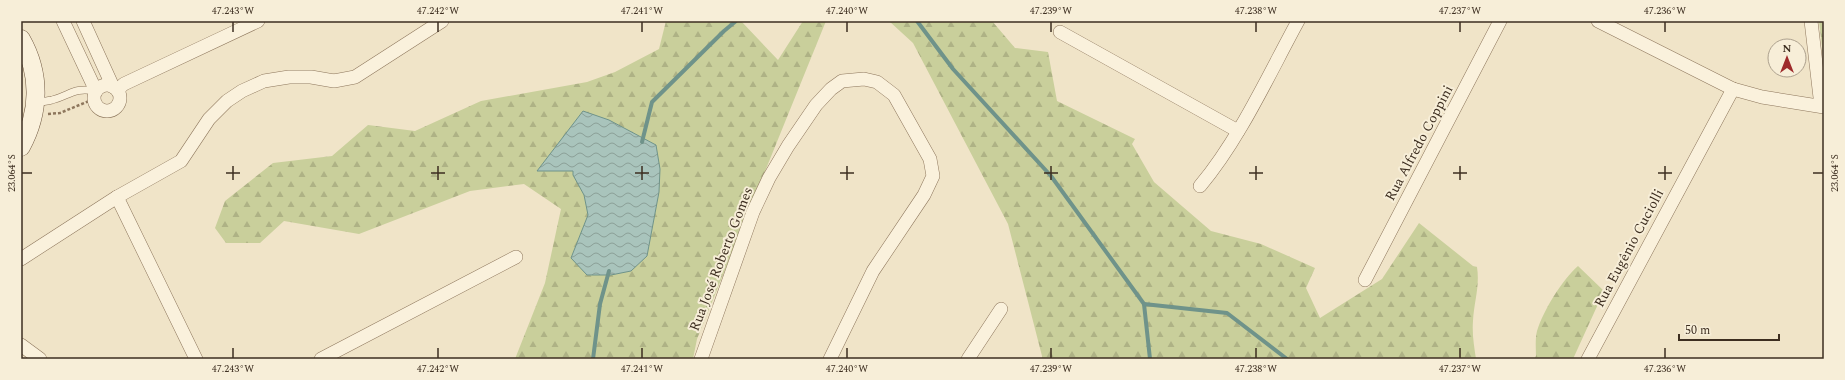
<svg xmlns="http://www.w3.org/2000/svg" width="1845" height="380" font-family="Spectral,serif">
  <defs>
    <pattern id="forest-firs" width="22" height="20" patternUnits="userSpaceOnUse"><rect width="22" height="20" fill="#c9cf9b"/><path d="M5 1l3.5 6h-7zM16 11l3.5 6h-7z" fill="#aeb285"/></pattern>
    <pattern id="water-waves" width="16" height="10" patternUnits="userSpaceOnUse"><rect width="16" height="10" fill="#a9c4bc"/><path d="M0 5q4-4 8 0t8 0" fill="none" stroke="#8ba098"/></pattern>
  </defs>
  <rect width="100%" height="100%" fill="#f0e4c8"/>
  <g fill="url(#forest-firs)">
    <polygon points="666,21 741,21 778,60 803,21 826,21 697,339 693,359 515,359 545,283 561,209 524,184 470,191 359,234 284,221 260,243 226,243 215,228 225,201 273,163 332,156 368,125 415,131 481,101 587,82 615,72 659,49"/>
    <path d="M889,21H992L1015,48L1048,52L1057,101L1135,139L1132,144L1154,182L1211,231L1261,244L1315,268L1306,288L1320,318L1382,279L1419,223L1473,266L1477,267C1480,286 1474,302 1473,321C1472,334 1474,346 1476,359H1042V356L1008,224L913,43Z"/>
    <polygon points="1819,21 1824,21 1824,63"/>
    <path d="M1578,266L1604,291L1573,359H1534L1536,356C1536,349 1535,339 1537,331C1543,311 1562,280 1578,266Z"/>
  </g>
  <polygon fill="url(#water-waves)" stroke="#6f938a" points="583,111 609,120 656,145 660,169 659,192 647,256 631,271 611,275 587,275 571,258 588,215 584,195 573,175 573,171 537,171"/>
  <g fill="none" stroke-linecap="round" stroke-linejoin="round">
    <g stroke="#6f938a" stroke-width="4">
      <polyline points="917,21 953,69 1051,176 1144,304 1150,359"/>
      <polyline points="642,142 652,102 724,31 736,21"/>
      <polyline points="1144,304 1227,313 1287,359"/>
      <polyline points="593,359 600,304 609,271"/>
    </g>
    <defs>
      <path id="lane" d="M36,103C41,102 47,101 52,100C71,95 73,87 96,91"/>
      <g id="street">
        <polyline points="63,21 96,91"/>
        <polyline points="83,21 113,87"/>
        <polyline points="1598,21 1733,89 1762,97 1824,107"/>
        <polyline points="1811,21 1821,106"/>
        <polyline points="1060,32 1238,131"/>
        <circle cx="107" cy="98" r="13"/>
        <polyline points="117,90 124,84 258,21"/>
        <path d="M1200,186C1239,140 1269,74 1298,21"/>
        <polyline points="117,197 181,161 209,119 227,101 242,91 264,81 289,77 311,77 334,81 355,77 442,21"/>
        <polyline points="21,259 117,197 196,359"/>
        <polyline points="1365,280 1500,21"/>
        <polyline points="21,345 40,359"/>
        <polyline points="321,359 516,257"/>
        <polyline points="701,359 753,212 769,178 788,146 816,105 831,89 842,81 864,79 877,82 894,95 930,159 933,176 924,195 873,271 830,359"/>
        <polyline points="968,359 1001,309"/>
        <polyline points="1588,359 1733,89"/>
      </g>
      <path id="secondary" d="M21,39C41,74 40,112 21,147"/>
    </defs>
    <use href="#lane" stroke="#8d765c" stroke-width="8"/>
    <use href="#street" stroke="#8d765c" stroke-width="14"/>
    <use href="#secondary" stroke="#6f573f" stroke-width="19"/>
    <polyline stroke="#8d765c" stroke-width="2.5" stroke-dasharray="3 2" stroke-linecap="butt" points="48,114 60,113 89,101"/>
    <use href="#lane" stroke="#faf1dc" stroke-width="7"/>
    <use href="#street" stroke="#faf1dc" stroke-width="13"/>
    <use href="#secondary" stroke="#faf1dc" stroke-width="18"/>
  </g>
  <path fill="none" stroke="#3d2e20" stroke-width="1.5" d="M233,22V32M438,22V32M642,22V32M847,22V32M1051,22V32M1256,22V32M1460,22V32M1665,22V32M233,166V180M438,166V180M642,166V180M847,166V180M1051,166V180M1256,166V180M1460,166V180M1665,166V180M22,173H32M226,173H240M431,173H445M635,173H649M840,173H854M1044,173H1058M1249,173H1263M1453,173H1467M1658,173H1672M1813,173H1823M233,348V358M438,348V358M642,348V358M847,348V358M1051,348V358M1256,348V358M1460,348V358M1665,348V358"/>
  <g text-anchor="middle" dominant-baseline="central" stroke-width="4" stroke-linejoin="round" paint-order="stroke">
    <g font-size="14" fill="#3d2e20" stroke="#f7eed8">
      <text transform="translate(1419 143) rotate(-62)">Rua Alfredo Coppini</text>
      <text transform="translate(1629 248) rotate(-62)">Rua Eugênio Cuciolli</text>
      <text transform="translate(721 259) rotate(-69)">Rua José Roberto Gomes</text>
    </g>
  </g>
  <rect width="1845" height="380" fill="none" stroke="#f7eed8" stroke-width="44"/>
  <g transform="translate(1787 58)"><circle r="19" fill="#f7eed8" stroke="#ada18e"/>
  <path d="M0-3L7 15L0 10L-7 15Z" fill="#9e2a2b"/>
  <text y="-6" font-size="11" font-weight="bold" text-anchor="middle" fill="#3d2e20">N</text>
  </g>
  <path d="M1679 334v6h100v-6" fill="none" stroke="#3d2e20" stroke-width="2"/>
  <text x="1685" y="334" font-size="12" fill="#3d2e20" stroke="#f7eed8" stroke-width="3" paint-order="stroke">50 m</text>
  <rect x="22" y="22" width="1801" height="336" fill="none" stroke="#3d2e20" stroke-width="1.5"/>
  <g font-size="10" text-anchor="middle" fill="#3d2e20">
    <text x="233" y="14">47.243°W</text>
    <text x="438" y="14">47.242°W</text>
    <text x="642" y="14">47.241°W</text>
    <text x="847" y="14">47.240°W</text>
    <text x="1051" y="14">47.239°W</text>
    <text x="1256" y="14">47.238°W</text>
    <text x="1460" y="14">47.237°W</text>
    <text x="1665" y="14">47.236°W</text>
    <text transform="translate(11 173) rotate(-90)" y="4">23.064°S</text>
    <text transform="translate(1834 173) rotate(-90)" y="4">23.064°S</text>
    <text x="233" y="372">47.243°W</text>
    <text x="438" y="372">47.242°W</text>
    <text x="642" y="372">47.241°W</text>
    <text x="847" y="372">47.240°W</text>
    <text x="1051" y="372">47.239°W</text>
    <text x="1256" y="372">47.238°W</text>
    <text x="1460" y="372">47.237°W</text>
    <text x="1665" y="372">47.236°W</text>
  </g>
</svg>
